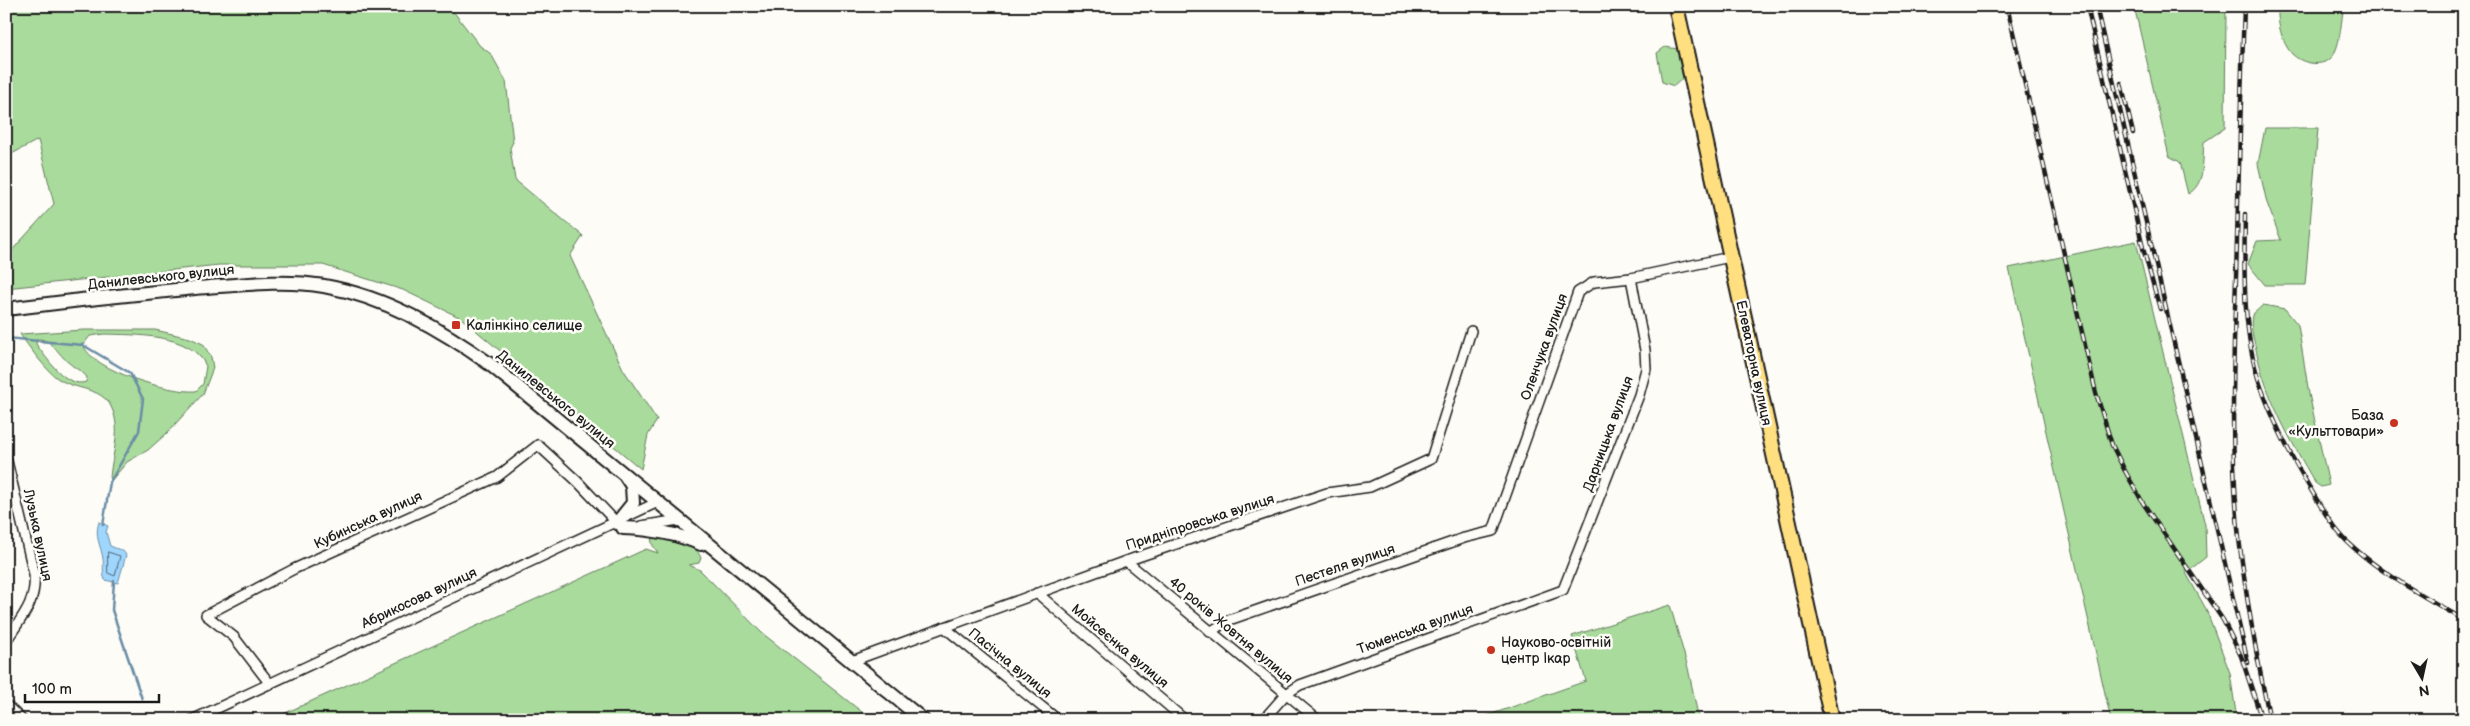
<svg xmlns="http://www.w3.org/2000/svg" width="2470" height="726" font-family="'Balsamiq Sans',sans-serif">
  <rect width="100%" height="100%" fill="#fdfcf7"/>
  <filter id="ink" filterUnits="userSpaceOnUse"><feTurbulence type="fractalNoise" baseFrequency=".02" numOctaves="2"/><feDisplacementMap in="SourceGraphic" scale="10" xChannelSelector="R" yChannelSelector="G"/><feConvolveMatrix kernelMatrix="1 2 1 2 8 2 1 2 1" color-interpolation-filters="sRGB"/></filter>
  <g filter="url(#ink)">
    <g fill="#a9db9c" stroke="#627c5c" fill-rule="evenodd">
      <polygon points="6,6 449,6 480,46 491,54 506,81 513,142 510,148 515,180 583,236 570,256 623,369 657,420 648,435 641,469 461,318 403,290 323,265 219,265 6,288 6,257 54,204 38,140 6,157"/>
      <path d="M2134,6H2226L2225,128L2204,142C2202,161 2206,184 2188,194L2180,162L2169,156Z"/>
      <path d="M2278,6H2344C2341,20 2341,39 2335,52C2328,69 2303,65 2292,54C2281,42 2277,21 2278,6Z"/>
      <polygon points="1665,47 1678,49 1683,78 1674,86 1662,82 1657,53"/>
      <polygon points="2265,128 2318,128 2305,285 2265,285 2248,264 2257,241 2281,240 2267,203 2258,164"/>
      <polygon points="2136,241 2205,525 2206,557 2186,573 2206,609 2230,673 2237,720 2111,720 2009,268"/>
      <path d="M2263,305L2285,309L2298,325L2309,394L2329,485L2321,487L2315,483C2290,439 2266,399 2256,349C2253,337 2250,327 2252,315Z"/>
      <path d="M84,330H155L190,338L203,344L211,357L213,368L203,394L166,434L148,450L127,462L110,482C110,463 118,443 116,424C111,383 80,394 57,378C46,370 28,346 20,334ZM104,334C135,335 191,333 206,366L203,384L196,391C170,393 93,371 83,345L90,336ZM37,339C51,338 59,355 68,362C74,368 82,371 87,377L86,382C66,389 46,357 36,344Z"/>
      <path d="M651,534C669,538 694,539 701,558L699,563L689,565L700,570L762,633L872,720H270L646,549L658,553L652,544Z"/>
      <polygon points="1670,605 1688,668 1699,720 1475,720 1586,681 1572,636"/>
    </g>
    <path fill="#9fd6fe" stroke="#6b8ca4" d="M99,522L108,526L106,532L110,546L123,551L126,555L118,583L105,580C102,573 104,567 103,559C101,545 94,537 99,522Z"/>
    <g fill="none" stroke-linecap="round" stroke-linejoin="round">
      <polygon stroke="#506676" stroke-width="1" points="108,552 120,556 115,576 108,573"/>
      <g stroke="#6b8ca4" stroke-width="2.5">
        <polyline points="6,338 83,345 130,373 143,399 139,431 110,482 103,525"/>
        <polyline points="114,581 112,610 142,699"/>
      </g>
      <defs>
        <g id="street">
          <path d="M6,457L34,574C37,602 21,618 6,641"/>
          <polyline points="641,526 679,520"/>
          <polyline points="1126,561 1318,720"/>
          <polyline points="1037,593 1185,720"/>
          <polyline points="944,627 1058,720"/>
          <polyline points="1210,632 1229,620 1464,538 1493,531 1578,292 1594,282 1631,278 1730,257"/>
          <polyline points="852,661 1126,561 1327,493 1370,487 1431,459 1471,331"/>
          <polyline points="270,684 234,637 206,615 294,569 497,477 538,445 577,481 617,523"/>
          <polyline points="6,705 22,720"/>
          <polyline points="192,720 658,502"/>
          <polyline points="1263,720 1286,694 1300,685 1563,590 1639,395 1646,369 1645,350 1631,278"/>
        </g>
        <g id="secondary">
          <path d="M6,309C69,301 132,294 195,288C238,285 282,279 324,286C386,297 441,329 491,365L923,720"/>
          <polyline points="617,523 633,503 632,486 626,477"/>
          <path d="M623,528C651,529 676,533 701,544"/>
        </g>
        <polyline id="primary" points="1676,6 1832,720"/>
      </defs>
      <use href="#street" stroke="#1c1c1c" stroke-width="12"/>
      <use href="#secondary" stroke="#1c1c1c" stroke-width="16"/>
      <use href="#primary" stroke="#1c1c1c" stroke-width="18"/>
      <use href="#street" stroke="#fdfcf7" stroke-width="9"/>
      <use href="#secondary" stroke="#fdfcf7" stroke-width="12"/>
      <use href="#primary" stroke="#ffdf80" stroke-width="14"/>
      <defs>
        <g id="rail">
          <polyline points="2007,6 2096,393 2112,445 2125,471 2143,503 2223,620 2241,656 2262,720"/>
          <polyline points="2087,6 2143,248 2160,309"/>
          <polyline points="2096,6 2248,663"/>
          <path d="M2244,6C2241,97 2238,187 2236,278C2233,364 2230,452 2239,538C2246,599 2257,659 2270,720"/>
          <polyline points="2121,83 2133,133"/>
          <path d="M2245,214C2244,270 2242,333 2261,387C2273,420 2289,453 2307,483C2320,505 2333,530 2353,547C2385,576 2427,598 2464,620"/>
        </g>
      </defs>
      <use href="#rail" stroke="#1c1c1c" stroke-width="4.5"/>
      <use href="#rail" stroke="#fdfcf7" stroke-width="2.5" stroke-dasharray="8" stroke-linecap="butt"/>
    </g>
  </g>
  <g fill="#c8321e" stroke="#fdfcf7" stroke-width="2">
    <rect x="451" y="320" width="10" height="10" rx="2.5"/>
    <circle cx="2394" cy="423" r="5"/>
    <circle cx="1491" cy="650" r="5"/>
  </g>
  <g text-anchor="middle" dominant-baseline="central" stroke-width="5" stroke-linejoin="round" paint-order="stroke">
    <g font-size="14" fill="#1c1c1c" stroke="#fdfcf7">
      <text transform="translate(161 277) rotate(-6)">Данилевського вулиця</text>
      <text transform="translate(1544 347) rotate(-70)">Оленчука вулиця</text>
      <text transform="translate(1754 363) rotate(78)">Елеваторна вулиця</text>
      <text transform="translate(556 399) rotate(39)">Данилевського вулиця</text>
      <text transform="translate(1608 434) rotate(-70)">Дарницька вулиця</text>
      <text transform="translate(368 520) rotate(-25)">Кубинська вулиця</text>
      <text transform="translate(1200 522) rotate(-18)">Придніпровська вулиця</text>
      <text transform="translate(38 535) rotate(78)">Лузька вулиця</text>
      <text transform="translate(1345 565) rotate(-19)">Пестеля вулиця</text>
      <text transform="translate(419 598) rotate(-25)">Абрикосова вулиця</text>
      <text transform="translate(1415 629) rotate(-20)">Тюменська вулиця</text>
      <text transform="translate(1231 630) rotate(40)">40 років Жовтня вулиця</text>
      <text transform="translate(1120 646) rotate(40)">Мойсеєнка вулиця</text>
      <text transform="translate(1010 663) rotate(39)">Пасічна вулиця</text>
    </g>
    <g font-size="14" fill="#1c1c1c" stroke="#fdfcf7" text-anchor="start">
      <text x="466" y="325">Калінкіно селище</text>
      <text x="2384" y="415" text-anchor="end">База<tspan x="2384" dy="16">«Культтовари»</tspan></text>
      <text x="1501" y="642">Науково-освітній<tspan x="1501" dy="16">центр Ікар</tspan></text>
    </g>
  </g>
  <rect width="2470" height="726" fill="none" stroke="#fdfcf7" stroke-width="25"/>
  <rect x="12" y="12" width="2445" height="701" fill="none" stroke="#1c1c1c" stroke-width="2" filter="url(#ink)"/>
  <g transform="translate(2422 678) rotate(171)" stroke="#fdfcf7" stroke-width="4" paint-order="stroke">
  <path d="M0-4L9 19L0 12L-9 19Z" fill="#1c1c1c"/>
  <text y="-8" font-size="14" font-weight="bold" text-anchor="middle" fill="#1c1c1c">N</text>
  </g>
  <path d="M25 694v8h134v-8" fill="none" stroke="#1c1c1c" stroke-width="2.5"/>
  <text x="32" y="694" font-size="15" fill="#1c1c1c" stroke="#fdfcf7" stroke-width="4" paint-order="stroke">100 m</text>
</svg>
